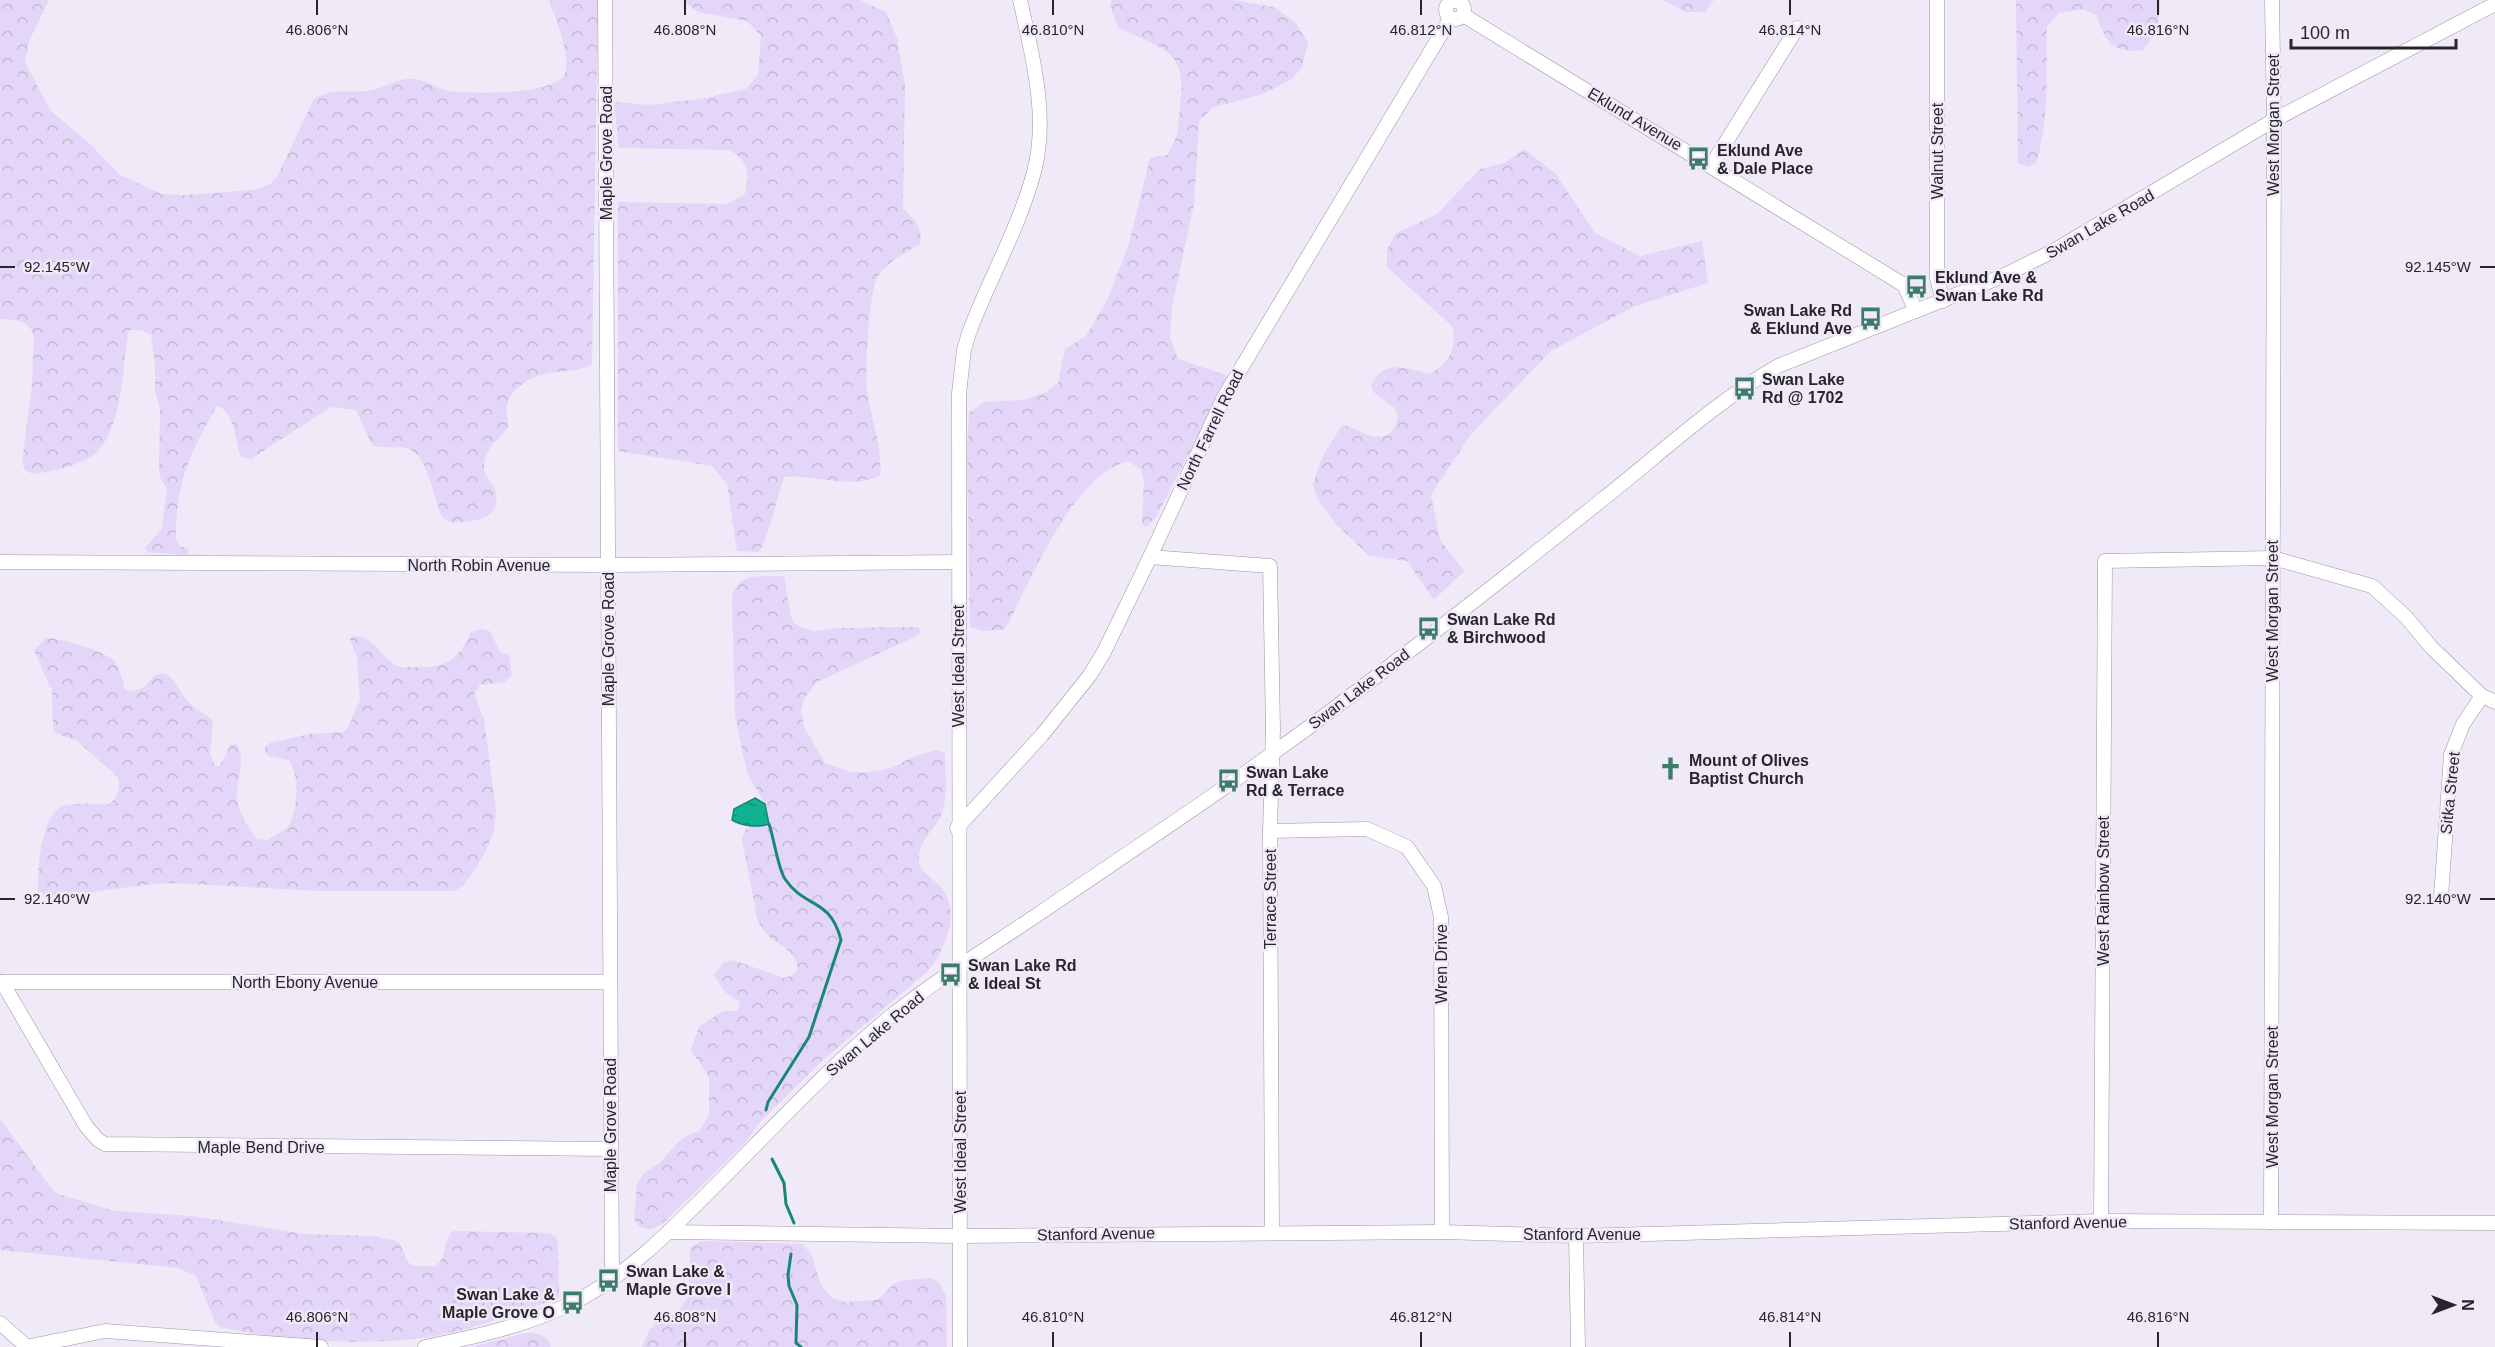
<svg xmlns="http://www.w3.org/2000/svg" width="2495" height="1347" font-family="Arial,sans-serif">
  <defs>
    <pattern id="forest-crowns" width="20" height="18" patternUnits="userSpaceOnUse" patternTransform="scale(1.5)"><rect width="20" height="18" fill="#e3d6f8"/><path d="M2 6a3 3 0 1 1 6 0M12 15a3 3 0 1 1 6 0" fill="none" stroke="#c3b8d5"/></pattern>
    <pattern id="water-ripples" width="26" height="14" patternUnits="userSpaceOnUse" patternTransform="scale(1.5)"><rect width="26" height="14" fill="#10b292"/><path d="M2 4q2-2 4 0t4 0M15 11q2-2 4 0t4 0" fill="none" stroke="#0f9177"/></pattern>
  </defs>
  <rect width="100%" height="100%" fill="#efe9f8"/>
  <g fill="url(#forest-crowns)">
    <path d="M0,0H49L29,41L25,62L50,110L90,144L120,175L162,194L184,195L254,190L270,184L277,177L314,99C331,88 347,93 366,91C383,90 397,77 415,79C427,80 437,89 449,91C470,94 554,95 564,75C573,59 555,17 549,0H598L592,364C570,377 548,365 521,385C514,391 510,395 507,404C505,411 509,419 508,427C498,442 487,444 484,465C483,476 492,481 495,490C504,523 468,522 448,522L441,515C436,501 426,458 413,451C401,444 385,450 372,445L356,410L331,407L251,459L241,457C235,442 235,411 217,406C190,452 175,485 176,539L180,546L188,549L189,553L186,555L147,552L145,548L162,529L167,488L161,480L159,469L160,411L155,390V363L151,335L141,330H129C121,366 125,439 87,459C72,467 49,472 33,474L25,470L22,462L32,386L34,337C31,320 15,320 0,319Z"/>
    <path d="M683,0H860L886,12L897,38L905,87L903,208C915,220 923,227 920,244C904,254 887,261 877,278C869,293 865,371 867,389C870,418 883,445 880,475C852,491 814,473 784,477C775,502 772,528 759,552L737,551L727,484L712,466L618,451V202L727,204L745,194C749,172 750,163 730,150L619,148L614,102L650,105L705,98L746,89L758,75L761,36L747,21L698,12Z"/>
    <path d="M1112,0H1233L1274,7L1296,23L1308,43L1302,67L1292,79L1263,94L1212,108L1199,121L1194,204L1172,307L1170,338L1178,359L1229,376L1156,517L1146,527L1142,524L1144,482L1141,470L1129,461C1072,474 1031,581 1005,629C993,631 980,633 970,626L967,452L969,413L984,402L1023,400L1046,392L1058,383L1065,349L1086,336L1108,298L1129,244L1150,158L1167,155C1180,135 1177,130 1180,107C1188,47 1163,51 1118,27L1110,6Z"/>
    <polygon points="1663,0 1714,0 1705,12 1686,12"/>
    <path d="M2016,0H2160C2161,21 2156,33 2143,50C2115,54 2105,43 2097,16L2084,9L2059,13L2047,26C2046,73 2050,119 2036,163L2028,167L2018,163Z"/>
    <path d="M1524,149L1555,173L1595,233L1640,256L1702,241L1708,283L1635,306L1551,351L1471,434L1431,495L1440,540L1464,571L1434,600L1407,561L1369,556L1336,524L1317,498L1313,485L1316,474L1324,454L1341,427L1344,425C1359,429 1379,446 1393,430C1397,424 1398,419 1397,412C1390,401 1375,398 1371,387C1381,358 1408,368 1430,374C1449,363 1458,348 1452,326L1387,267V250L1395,234L1437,214L1480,169L1505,163Z"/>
    <path d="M784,576L791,617L794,623L799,626L814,631L839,628L908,627H918L920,631L919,635L817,682L804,699L801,711L804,727L825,763L850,772H870L891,768L917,755L938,750L945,754C945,773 949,800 940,818C933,830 921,840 919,854C916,873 934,877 943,890C961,914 944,951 928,971L823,1060L759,1123L746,1142L663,1223C652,1231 642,1233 634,1219L637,1184L643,1174L661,1162L678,1142L689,1135L699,1131L709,1115V1077L691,1050L699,1027L723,1011H738L740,1002L725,992L714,975L723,963L733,960L784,978L793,975L798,969C796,951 783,948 771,938C764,932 760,926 757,918L742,839L745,830L751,825L762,826L769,821L765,804L747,773L735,716L732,596C740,571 761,577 784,576Z"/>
    <path d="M479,629L490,631L500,652L509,655L512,675L505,682L480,685L474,694L484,719L496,811L494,830L486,851L471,875L463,886L454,891H321L172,883C140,885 106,889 75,896C67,898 61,902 53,902L38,890C38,867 41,810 67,805C80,802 96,805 110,804C118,796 122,786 117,776L77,741L55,733L53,726L52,688L49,685L34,650L46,638C60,638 105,651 114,661C120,667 122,680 124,688L128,691C151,691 146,678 159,674C170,670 180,691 185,698C193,709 203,711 213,721L210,754L215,766H220L231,744H237C245,759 239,775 237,791C235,809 247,826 257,839L268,840C274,836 284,831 288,826C299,811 299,774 289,760L269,756L265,753V747L270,743L310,734L343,732L347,729L360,700L357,658L350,639L353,636C373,635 379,655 394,664C399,668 406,667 412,667C443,669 458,662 471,632Z"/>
    <path d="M0,1119L55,1193L115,1211L192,1216L304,1234L371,1236L393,1240L400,1244L408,1263L413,1266H436C448,1257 442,1240 453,1231L549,1233L555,1236L558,1243L559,1298C519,1312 478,1328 436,1336C372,1347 283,1341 220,1327L215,1322L196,1276L178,1268L0,1250Z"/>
    <polygon points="701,1241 803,1244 812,1256 821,1285 832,1298 845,1302 877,1300 895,1283 904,1280 931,1278 940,1284 946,1296 947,1347 642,1347 649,1331 658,1321 677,1313 689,1296 690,1248"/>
    <path d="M526,1333C538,1333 548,1335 551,1347H471Z"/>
  </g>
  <path fill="url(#water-ripples)" stroke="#178873" stroke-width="1.5" d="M755,798L765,804L769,824C758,828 742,826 732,820L734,809Z"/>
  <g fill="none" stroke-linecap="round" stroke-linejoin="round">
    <g stroke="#178873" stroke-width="3">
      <path d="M766,1110L768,1102L809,1037L841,940C830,897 805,909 785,879C778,869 774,838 769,824"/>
      <polyline points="772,1159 784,1183 786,1204 794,1223"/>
      <polyline points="791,1254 788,1275 789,1286 797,1305 796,1343 801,1347"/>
    </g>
    <defs>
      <g id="minor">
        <polyline points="605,0 612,1279"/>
        <polyline points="1937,0 1937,278 1943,301"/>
        <circle cx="1455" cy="10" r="9"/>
        <polyline points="1463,15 1904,285 1916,311"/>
        <polyline points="1711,166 1797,28"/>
        <polyline points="1150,557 1270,566 1273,729 1270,831 1272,1232"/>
        <polyline points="0,562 608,565 959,562"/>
        <polyline points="957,828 1042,735 1090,675 1104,652 1150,557 1224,397 1450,19"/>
        <polyline points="1270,831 1367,829 1407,847 1434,886 1441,917 1442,1232"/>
        <polyline points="2441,897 2451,755 2463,724 2482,696"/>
        <polyline points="0,982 609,982"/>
        <polyline points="2,982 86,1126 98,1140 105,1144 610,1149"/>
        <polyline points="2101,1221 2105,561 2273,558 2372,586 2406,617 2431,647 2482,696 2495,702"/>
        <polyline points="2271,1222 2274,120 2272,0"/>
        <polyline points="669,1232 959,1236 1442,1232 1576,1236 2101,1221 2495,1223"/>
        <polyline points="1576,1236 1578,1347"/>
        <polyline points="0,1323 26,1346"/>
        <polyline points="25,1347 105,1331 321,1347"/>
        <path d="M425,1347C475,1337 533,1324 578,1300C630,1273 673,1228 714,1187C772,1129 828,1068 891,1016C937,979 988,948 1037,915C1137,847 1239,780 1336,707C1426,639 1515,570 1603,499C1660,454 1715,402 1778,366L2003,276L2055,250L2274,120L2495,4"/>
        <path d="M960,1347C959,1029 959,711 959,393L964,350L969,333C989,279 1019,228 1034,172C1049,117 1032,54 1020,0"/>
      </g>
    </defs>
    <use href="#minor" stroke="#9b96a4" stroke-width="15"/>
    <use href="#minor" stroke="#fff" stroke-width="14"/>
  </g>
  <path fill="none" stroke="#28262b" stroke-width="2" d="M317,0V15M685,0V15M1053,0V15M1421,0V15M1790,0V15M2158,0V15M0,267H15M2480,267H2495M0,899H15M2480,899H2495M317,1332V1347M685,1332V1347M1053,1332V1347M1421,1332V1347M1790,1332V1347M2158,1332V1347"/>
  <defs>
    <symbol id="bus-bare" viewBox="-9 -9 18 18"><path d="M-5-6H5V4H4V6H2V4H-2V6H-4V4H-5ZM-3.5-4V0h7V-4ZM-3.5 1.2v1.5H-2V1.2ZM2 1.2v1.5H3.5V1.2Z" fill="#3c7c6b" stroke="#efe9f8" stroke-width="2.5" paint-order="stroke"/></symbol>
    <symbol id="church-bare" viewBox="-9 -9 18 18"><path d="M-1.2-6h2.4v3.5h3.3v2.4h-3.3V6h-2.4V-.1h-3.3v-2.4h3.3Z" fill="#3c7c6b" stroke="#efe9f8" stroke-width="2.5" paint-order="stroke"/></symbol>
  </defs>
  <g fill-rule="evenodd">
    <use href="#bus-bare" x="1682" y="142" width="33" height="33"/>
    <use href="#bus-bare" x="1900" y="270" width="33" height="33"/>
    <use href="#bus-bare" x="1854" y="302" width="33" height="33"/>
    <use href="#bus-bare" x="1728" y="372" width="33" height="33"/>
    <use href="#bus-bare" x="1412" y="612" width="33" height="33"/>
    <use href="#church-bare" x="1654" y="752" width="33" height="33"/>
    <use href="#bus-bare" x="1212" y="764" width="33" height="33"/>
    <use href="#bus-bare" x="934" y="958" width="33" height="33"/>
    <use href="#bus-bare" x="592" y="1264" width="33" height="33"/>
    <use href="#bus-bare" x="556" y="1286" width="33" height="33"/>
  </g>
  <g text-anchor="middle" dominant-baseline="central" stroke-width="5" stroke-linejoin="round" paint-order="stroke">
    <g font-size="16" fill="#28262b" stroke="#efe9f8">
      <text transform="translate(1635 119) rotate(31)">Eklund Avenue</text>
      <text transform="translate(2273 125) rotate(-90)">West Morgan Street</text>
      <text transform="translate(1937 151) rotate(-90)">Walnut Street</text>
      <text transform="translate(606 153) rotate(-90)">Maple Grove Road</text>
      <text transform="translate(2100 224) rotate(-30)">Swan Lake Road</text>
      <text transform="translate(1210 430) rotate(-64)">North Farrell Road</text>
      <text x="479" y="565">North Robin Avenue</text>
      <text transform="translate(2272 611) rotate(-90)">West Morgan Street</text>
      <text transform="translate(608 639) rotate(-90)">Maple Grove Road</text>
      <text transform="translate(958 666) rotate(-90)">West Ideal Street</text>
      <text transform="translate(1359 689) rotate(-37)">Swan Lake Road</text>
      <text transform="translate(2450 793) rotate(-84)">Sitka Street</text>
      <text transform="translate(2103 891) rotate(-90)">West Rainbow Street</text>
      <text transform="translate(1270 899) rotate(-90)">Terrace Street</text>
      <text transform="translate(1441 964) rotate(-90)">Wren Drive</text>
      <text x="305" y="982">North Ebony Avenue</text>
      <text transform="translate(875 1034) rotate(-40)">Swan Lake Road</text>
      <text transform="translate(2272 1097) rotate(-90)">West Morgan Street</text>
      <text transform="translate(610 1125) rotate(-90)">Maple Grove Road</text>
      <text x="261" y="1147">Maple Bend Drive</text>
      <text transform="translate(960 1152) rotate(-90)">West Ideal Street</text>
      <text transform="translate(2068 1223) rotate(-1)">Stanford Avenue</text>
      <text transform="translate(1096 1234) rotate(-1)">Stanford Avenue</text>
      <text x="1582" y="1234">Stanford Avenue</text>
    </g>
    <g font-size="16" font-weight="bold" fill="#28262b" stroke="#efe9f8" text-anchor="start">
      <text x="1717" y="150">Eklund Ave<tspan x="1717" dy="18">&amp; Dale Place</tspan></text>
      <text x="1935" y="277">Eklund Ave &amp;<tspan x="1935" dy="18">Swan Lake Rd</tspan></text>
      <text x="1852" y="310" text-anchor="end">Swan Lake Rd<tspan x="1852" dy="18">&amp; Eklund Ave</tspan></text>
      <text x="1762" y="379">Swan Lake<tspan x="1762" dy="18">Rd @ 1702</tspan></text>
      <text x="1447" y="619">Swan Lake Rd<tspan x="1447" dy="18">&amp; Birchwood</tspan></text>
      <text x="1689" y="760">Mount of Olives<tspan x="1689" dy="18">Baptist Church</tspan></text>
      <text x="1246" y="772">Swan Lake<tspan x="1246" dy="18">Rd &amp; Terrace</tspan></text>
      <text x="968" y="965">Swan Lake Rd<tspan x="968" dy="18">&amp; Ideal St</tspan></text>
      <text x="626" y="1271">Swan Lake &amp;<tspan x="626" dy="18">Maple Grove I</tspan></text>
      <text x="555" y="1294" text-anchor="end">Swan Lake &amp;<tspan x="555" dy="18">Maple Grove O</tspan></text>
    </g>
  </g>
  <g font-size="15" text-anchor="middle" fill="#28262b" stroke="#efe9f8" stroke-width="5" stroke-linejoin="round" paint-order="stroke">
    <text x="317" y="35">46.806°N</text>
    <text x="685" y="35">46.808°N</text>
    <text x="1053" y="35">46.810°N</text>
    <text x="1421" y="35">46.812°N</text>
    <text x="1790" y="35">46.814°N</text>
    <text x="2158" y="35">46.816°N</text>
    <text x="2438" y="272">92.145°W</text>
    <text x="57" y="272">92.145°W</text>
    <text x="57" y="904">92.140°W</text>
    <text x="2438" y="904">92.140°W</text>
    <text x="317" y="1322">46.806°N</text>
    <text x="685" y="1322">46.808°N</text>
    <text x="1053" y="1322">46.810°N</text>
    <text x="1421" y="1322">46.812°N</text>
    <text x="1790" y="1322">46.814°N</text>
    <text x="2158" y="1322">46.816°N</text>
  </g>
  <g transform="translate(2453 1305) rotate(90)" stroke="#efe9f8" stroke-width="4.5" paint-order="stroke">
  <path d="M0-4.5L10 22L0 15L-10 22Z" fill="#28262b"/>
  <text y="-9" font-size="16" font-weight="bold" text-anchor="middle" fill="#28262b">N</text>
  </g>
  <path d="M2291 39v9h165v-9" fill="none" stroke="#28262b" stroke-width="3"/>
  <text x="2300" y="39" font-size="18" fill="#28262b" stroke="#efe9f8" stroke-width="4.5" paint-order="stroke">100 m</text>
</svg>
